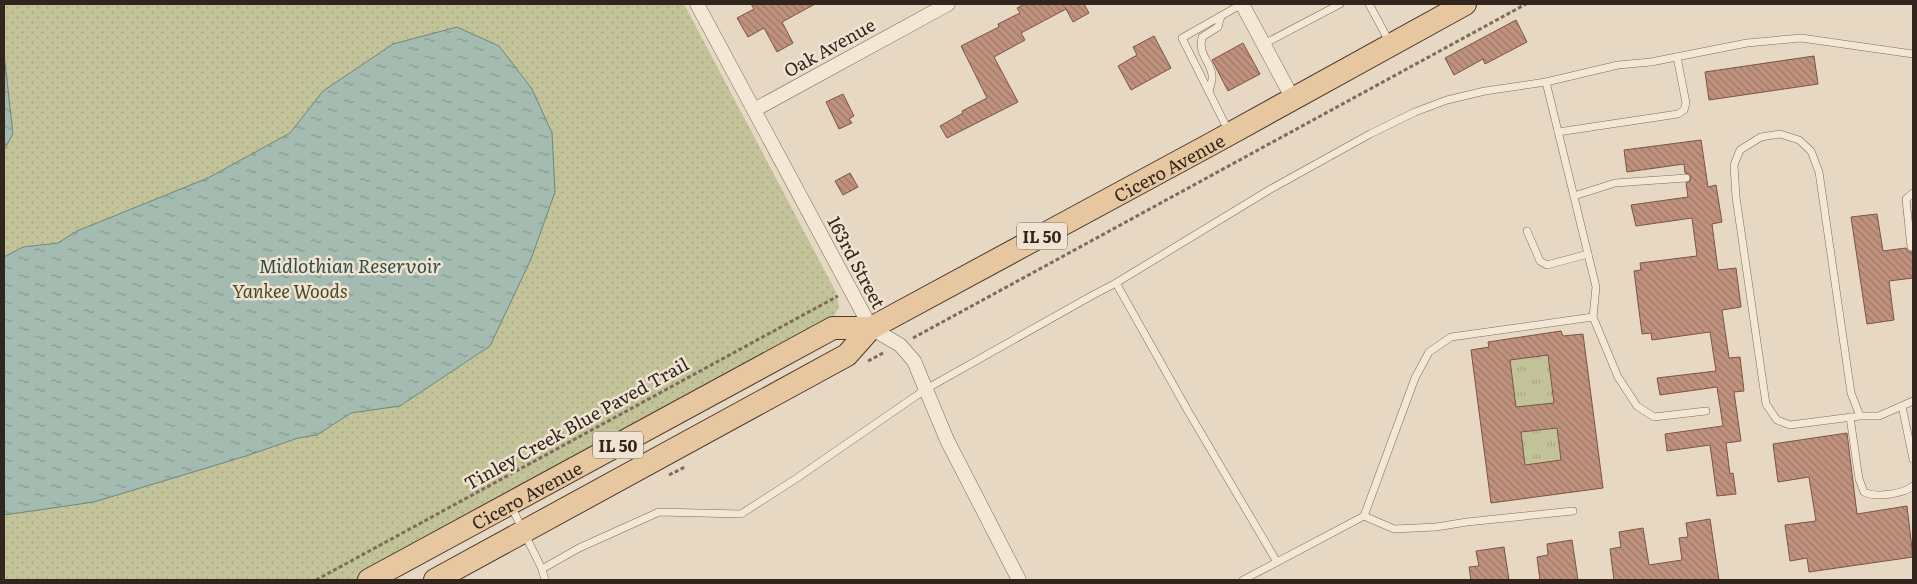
<svg xmlns="http://www.w3.org/2000/svg" width="1917" height="584" font-family="Literata,serif">
  <defs>
    <pattern id="grass-tufts" width="24" height="20" patternUnits="userSpaceOnUse" patternTransform="scale(1.25)"><rect width="24" height="20" fill="#c3c399"/><path d="M3 7l-1-3M5 7V3M7 7l1-3M15 17l-1-3M17 17v-4M19 17l1-3" fill="none" stroke="#a8a783"/></pattern>
    <pattern id="park-dots" width="8" height="8" patternUnits="userSpaceOnUse" patternTransform="scale(1.25)"><rect width="8" height="8" fill="#c3c399"/><path d="M2 2h.1M6 6h.1" fill="none" stroke="#a8a783" stroke-width="1.8" stroke-linecap="round"/></pattern>
    <pattern id="water-ripples" width="26" height="14" patternUnits="userSpaceOnUse" patternTransform="scale(1.25)"><rect width="26" height="14" fill="#a4bbb1"/><path d="M2 4q2-2 4 0t4 0M15 11q2-2 4 0t4 0" fill="none" stroke="#86988f"/></pattern>
    <pattern id="building-back-hatch" width="6" height="6" patternUnits="userSpaceOnUse" patternTransform="scale(1.25)"><rect width="6" height="6" fill="#c0927e"/><path d="M-1 5l2 2M0 0l6 6M5-1l2 2" fill="none" stroke="#9d7767"/></pattern>
  </defs>
  <rect width="100%" height="100%" fill="#e7d8c3"/>
  <g fill="url(#grass-tufts)">
    <polygon points="1548,355 1554,403 1516,407 1510,360"/>
    <polygon points="1557,428 1561,460 1525,465 1521,432"/>
  </g>
  <polygon fill="url(#park-dots)" points="4,4 684,4 836,292 839,307 831,321 354,580 4,580"/>
  <g fill="url(#water-ripples)" stroke="#6d877d">
    <polygon points="457,27 499,46 532,89 552,133 555,192 531,259 490,346 400,406 351,413 317,435 298,438 246,456 94,502 4,515 4,257 23,247 58,243 77,231 208,178 290,133 323,91 393,44"/>
    <polygon points="4,54 13,134 4,150"/>
  </g>
  <g fill="url(#building-back-hatch)" stroke="#7b5445" fill-rule="evenodd">
    <polygon points="751,4 815,4 782,22 793,43 777,52 764,28 748,37 737,18 754,9"/>
    <polygon points="1025,4 1084,4 1089,13 1073,22 1066,9 1021,33 1025,40 994,57 1018,102 947,138 940,126 963,113 962,111 987,98 961,46 999,27 998,24 1020,13 1017,8"/>
    <polygon points="1516,20 1527,42 1485,64 1483,59 1454,75 1445,58"/>
    <polygon points="1154,36 1171,68 1131,90 1118,66 1137,55 1133,47"/>
    <polygon points="1243,43 1260,74 1228,91 1212,60"/>
    <polygon points="1814,56 1818,84 1709,100 1705,72"/>
    <polygon points="843,94 854,116 849,119 852,123 839,129 826,102"/>
    <polygon points="1701,140 1708,187 1716,185 1722,222 1712,224 1718,270 1736,268 1741,307 1722,310 1729,358 1740,357 1744,391 1734,392 1741,441 1726,443 1730,474 1733,473 1736,494 1717,496 1710,445 1667,451 1665,434 1723,426 1717,387 1660,395 1657,378 1716,371 1710,332 1652,340 1651,333 1642,334 1634,271 1641,270 1640,263 1697,256 1692,218 1636,226 1631,205 1688,197 1686,183 1690,181 1691,177 1689,174 1685,173 1684,164 1627,172 1624,150"/>
    <polygon points="850,173 858,187 843,195 835,181"/>
    <polygon points="1877,214 1883,251 1906,248 1908,252 1913,252 1913,278 1889,281 1894,320 1867,324 1851,217"/>
    <path d="M1561,331L1563,336L1583,334L1603,488L1491,503L1471,350L1489,347L1488,342ZM1548,355L1554,403L1516,407L1510,360ZM1557,428L1561,460L1525,465L1521,432Z"/>
    <polygon points="1847,433 1857,514 1907,506 1913,557 1809,572 1807,558 1790,561 1785,525 1816,521 1809,477 1778,482 1773,444"/>
    <polygon points="1710,519 1719,580 1614,580 1610,549 1621,547 1619,532 1643,528 1649,565 1682,560 1679,538 1688,537 1686,523"/>
    <polygon points="1572,540 1578,580 1540,580 1537,557 1548,555 1547,544"/>
    <polygon points="1504,547 1509,580 1471,580 1469,567 1479,566 1476,551"/>
  </g>
  <g fill="none" stroke-linecap="round" stroke-linejoin="round">
    <defs>
      <g id="service">
        <polyline points="1369,4 1390,43"/>
        <polyline points="1264,44 1340,4"/>
        <path d="M1209,91C1210,87 1213,80 1212,75C1210,60 1198,55 1202,37L1218,27L1221,16"/>
        <polyline points="1228,130 1182,38 1242,4"/>
        <polyline points="1558,132 1678,114 1684,110 1686,103 1677,57"/>
        <polyline points="1574,196 1615,183 1686,178"/>
        <polyline points="1527,231 1540,261 1547,265 1588,254"/>
        <polyline points="1911,247 1906,199 1913,193"/>
        <polyline points="1116,283 1188,411 1277,562"/>
        <polyline points="1593,317 1618,377 1637,406 1654,417 1706,411"/>
        <polyline points="1902,406 1913,459"/>
        <polyline points="1860,416 1790,425 1777,420 1766,404 1736,197 1734,165 1740,150 1761,137 1780,134 1799,140 1811,151 1819,172 1851,393 1860,416 1879,416 1913,401"/>
        <path d="M1850,417L1859,479L1864,492C1876,498 1903,494 1913,486"/>
        <polyline points="511,506 542,569 545,580"/>
        <polyline points="1364,516 1394,529 1436,527 1467,522 1573,511"/>
        <polyline points="542,569 579,548 659,512 741,514 797,478 926,389 1093,295 1116,283 1269,190 1370,134 1415,112 1447,100 1485,91 1546,82 1618,65 1651,62 1747,43 1801,38 1913,54"/>
        <polyline points="1243,580 1364,516 1415,378 1429,352 1451,337 1593,317 1596,287 1546,82"/>
      </g>
      <g id="minor">
        <polyline points="697,4 871,328 900,345 914,361 947,440 1019,580"/>
        <polyline points="1242,4 1293,99"/>
        <polyline points="754,110 948,4"/>
      </g>
      <g id="primary">
        <path id="s1" d="M369,580L833,328H871"/>
        <path id="s2" d="M435,580L847,355L871,328L1213,143L1465,4"/>
      </g>
    </defs>
    <use href="#service" stroke="#7f6a5c" stroke-width="8"/>
    <use href="#minor" stroke="#7f6a5c" stroke-width="15"/>
    <use href="#primary" stroke="#4d3a30" stroke-width="24"/>
    <g stroke="#7f6a5c" stroke-width="3" stroke-dasharray="4 2.5" stroke-linecap="butt">
      <polyline points="913,338 1526,4"/>
      <polyline points="868,361 885,352"/>
      <polyline points="669,475 685,467"/>
      <polyline points="316,580 838,296"/>
    </g>
    <use href="#service" stroke="#f3e7d5" stroke-width="7"/>
    <use href="#minor" stroke="#f3e7d5" stroke-width="14"/>
    <use href="#primary" stroke="#e6c79f" stroke-width="22"/>
  </g>
  <g text-anchor="middle" dominant-baseline="central" stroke-width="5" stroke-linejoin="round" paint-order="stroke">
    <g fill="#f0e3d1" stroke="#6a5e54" stroke-width="1">
      <rect x="1017" y="222.5" width="50" height="27" rx="4"/>
      <rect x="593" y="431.5" width="50" height="27" rx="4"/>
    </g>
    <g font-size="16" font-weight="bold" fill="#31251e">
      <text x="1042" y="236">IL 50</text>
      <text x="618" y="445">IL 50</text>
    </g>
    <g font-size="18" fill="#31251e" stroke="#f0e3d1">
      <text transform="translate(829 47) rotate(-29)">Oak Avenue</text>
      <text stroke="none"><textPath href="#s2" startOffset="844">Cicero Avenue</textPath></text>
      <text transform="translate(857 262) rotate(62)">163rd Street</text>
      <text transform="translate(576 423) rotate(-29)">Tinley Creek Blue Paved Trail</text>
      <text stroke="none"><textPath href="#s1" startOffset="179">Cicero Avenue</textPath></text>
    </g>
    <g font-size="18" font-style="italic" fill="#464a28" stroke="#f0e3d1">
      <text x="290" y="290">Yankee Woods</text>
    </g>
    <g font-size="19" font-style="italic" fill="#2f4f49" stroke="#f0e3d1">
      <text x="350" y="265">Midlothian Reservoir</text>
    </g>
  </g>
  <rect width="1917" height="584" fill="none" stroke="#31251e" stroke-width="10"/>
</svg>
